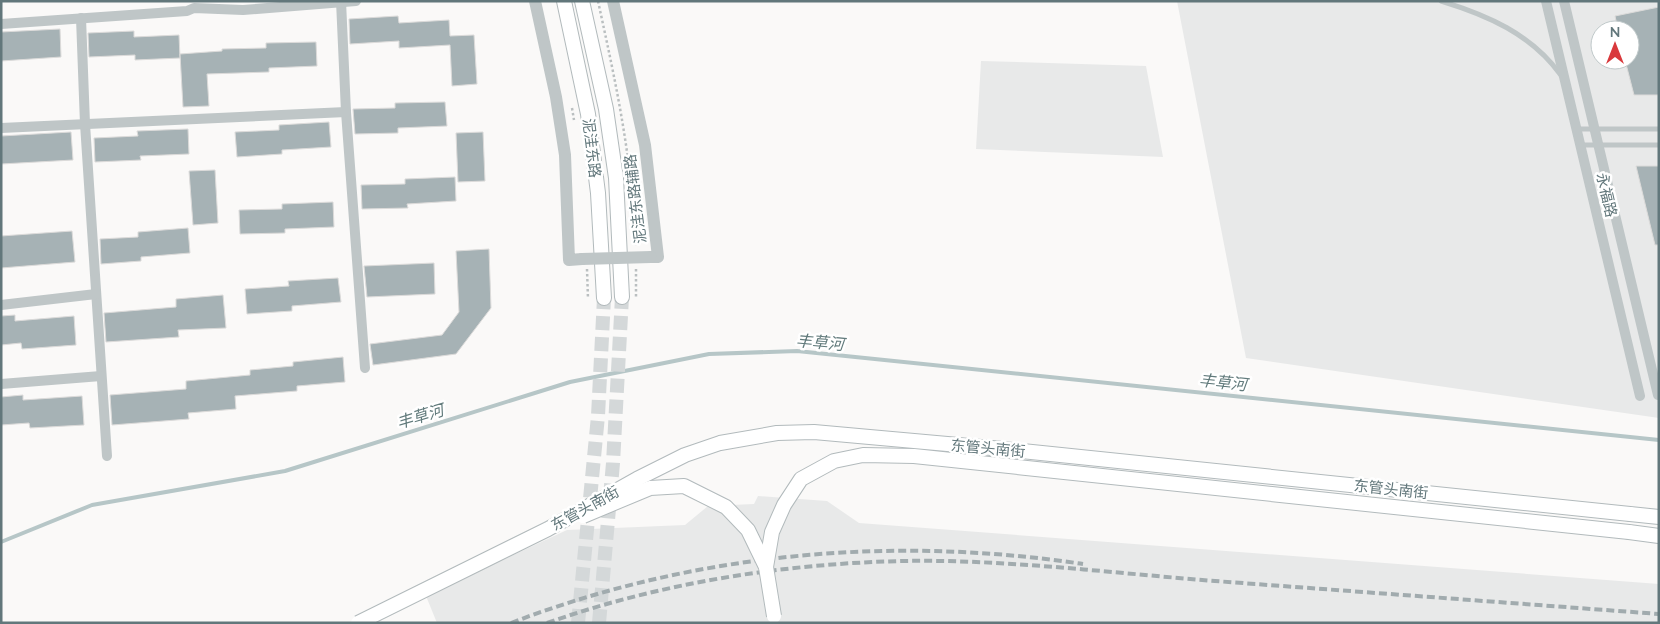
<svg xmlns="http://www.w3.org/2000/svg" width="1660" height="624" font-family="Mulish,'Noto Sans SC',sans-serif">
  <rect width="100%" height="100%" fill="#faf9f8"/>
  <g fill="#e8e9e9" fill-rule="evenodd">
    <path d="M1177,1H1659V418L1246,358ZM1600,30H1630V60H1600Z"/>
    <polygon points="981,61 1146,66 1163,157 976,149"/>
    <polygon points="758,496 827,501 859,523 1659,584 1659,623 437,623 426,596 567,530 685,525 708,506 754,504"/>
  </g>
  <g fill="none" stroke-linecap="round" stroke-linejoin="round">
    <polyline stroke="#b6c6c7" stroke-width="4" points="1,542 92,505 285,471 570,382 709,354 797,351 1659,440"/>
  </g>
  <g fill="#a6b2b5" stroke="#dcdbda">
    <polygon points="1659,7 1659,95 1634,95 1625,60 1630,60 1630,30 1618,30 1615,16"/>
    <polygon points="398,16 399,23 449,20 450,36 474,35 477,84 452,86 450,45 399,48 399,41 350,44 349,19"/>
    <polygon points="60,29 61,57 1,61 1,32"/>
    <polygon points="134,31 134,37 179,35 180,58 135,60 135,55 89,57 88,33"/>
    <polygon points="316,42 317,66 269,68 269,72 207,74 209,106 183,107 180,54 222,51 222,49 266,48 266,43"/>
    <polygon points="445,102 447,126 398,128 398,133 355,134 353,109 395,108 395,103"/>
    <polygon points="329,122 331,147 282,150 282,154 237,157 235,132 279,130 279,125"/>
    <polygon points="188,129 189,154 140,156 141,160 95,162 94,138 138,136 137,131"/>
    <polygon points="71,132 73,160 1,164 1,136"/>
    <polygon points="483,132 485,181 458,182 456,133"/>
    <polygon points="1636,166 1659,166 1659,245 1655,245"/>
    <polygon points="215,170 218,223 193,225 189,171"/>
    <polygon points="455,177 456,201 407,204 408,208 362,209 361,185 405,184 405,179"/>
    <polygon points="333,202 334,227 285,229 285,233 240,234 239,210 282,209 282,204"/>
    <polygon points="188,228 190,253 141,257 141,261 101,264 100,239 138,237 138,232"/>
    <polygon points="72,231 75,262 1,268 1,236"/>
    <polygon points="489,249 491,308 456,354 373,365 370,344 442,335 459,312 456,251"/>
    <polygon points="434,263 435,294 367,297 364,266"/>
    <polygon points="338,278 341,302 292,306 292,311 247,314 245,289 289,286 288,281"/>
    <polygon points="223,295 226,328 178,330 179,337 106,342 104,313 176,307 176,299"/>
    <polygon points="15,315 15,321 74,316 76,345 22,349 21,343 1,345 1,316"/>
    <polygon points="343,357 345,382 297,386 297,391 235,396 236,409 188,413 189,419 112,425 110,395 186,389 186,381 250,375 250,370 293,366 293,362"/>
    <polygon points="23,395 23,400 82,396 84,425 30,428 29,423 1,425 1,397"/>
  </g>
  <g fill="none" stroke-linecap="round" stroke-linejoin="round">
    <g stroke="#d4d8d9" stroke-width="14" stroke-dasharray="14 7" stroke-linecap="butt">
      <polyline points="578,623 598,416 604,298"/>
      <polyline points="599,623 613,463 622,297"/>
    </g>
    <defs>
      <g id="secondary">
        <polyline points="564,1 588,114 598,193 604,298"/>
        <polyline points="582,1 606,109 616,178 622,297"/>
        <polyline points="1630,514 1659,517"/>
        <polyline points="1629,532 1659,536"/>
      </g>
    </defs>
    <use href="#secondary" stroke="#b2babc" stroke-width="16"/>
    <g stroke="#babfc0" stroke-width="2.5" stroke-dasharray="2.5 2.5" stroke-linecap="butt">
      <path d="M598,1C616,84 633,161 635,246"/>
      <polyline points="572,108 574,120"/>
      <polyline points="587,269 588,299"/>
      <polyline points="636,269 636,298"/>
    </g>
    <g stroke="#bfc6c7" stroke-width="5">
      <path d="M1441,1C1487,15 1531,34 1560,74"/>
      <polyline points="1577,129 1659,129"/>
      <polyline points="1581,145 1659,145"/>
    </g>
    <g stroke="#bfc6c7" stroke-width="10">
      <polyline points="341,1 346,112 365,368"/>
      <polyline points="1546,1 1640,396"/>
      <polyline points="1564,1 1658,395"/>
      <polyline points="81,18 85,124 107,456"/>
      <polyline points="1,24 187,11 194,8 243,10 356,1"/>
      <polyline points="1,128 346,112"/>
      <polyline points="1,305 96,294"/>
      <polyline points="1,384 101,376"/>
    </g>
    <g stroke="#bfc6c7" stroke-width="12">
      <polyline points="535,1 556,97 565,155 569,260 582,259"/>
      <polyline points="613,1 645,145 658,257 651,257"/>
    </g>
    <use href="#secondary" stroke="#fff" stroke-width="14"/>
    <g stroke="#a1abae" stroke-width="4" stroke-dasharray="8 4" stroke-linecap="butt">
      <path d="M511,623C693,553 891,535 1083,564"/>
      <path d="M547,623C660,583 781,564 901,561C1005,559 1111,573 1215,581C1363,592 1511,603 1659,614"/>
    </g>
    <defs>
      <g id="secondary-bridge">
        <polyline points="583,516 650,488 684,486 726,507 748,530 766,567 774,616"/>
        <polyline points="766,567 772,532 784,505 801,479 834,461 863,455 914,456 1629,532"/>
        <polyline points="358,623 548,529 637,479 685,455 720,443 777,433 814,432 1003,449 1630,514"/>
      </g>
    </defs>
    <use href="#secondary-bridge" stroke="#b2babc" stroke-width="16" stroke-linecap="butt"/>
    <polyline stroke="#bfc6c7" stroke-width="12" points="582,259 651,257"/>
    <use href="#secondary-bridge" stroke="#fff" stroke-width="14"/>
  </g>
  <g text-anchor="middle" dominant-baseline="central" stroke-width="5" stroke-linejoin="round" paint-order="stroke">
    <g font-size="15" fill="#62777b" stroke="#fff">
      <text transform="translate(592 148) rotate(83)">泥洼东路</text>
      <text transform="translate(1607 195) rotate(77)">永福路</text>
      <text transform="translate(635 199) rotate(-97)">泥洼东路辅路</text>
      <text transform="translate(988 448) rotate(5)">东管头南街</text>
      <text transform="translate(1391 489) rotate(6)">东管头南街</text>
      <text transform="translate(585 508) rotate(-29)">东管头南街</text>
    </g>
    <g font-size="16" font-style="italic" fill="#617a7b" stroke="#fff">
      <text transform="translate(820 342) rotate(5)">丰草河</text>
      <text transform="translate(1223 382) rotate(6)">丰草河</text>
      <text transform="translate(420 416) rotate(-17)">丰草河</text>
    </g>
  </g>
  <rect width="1660" height="624" fill="none" stroke="#62777b" stroke-width="5"/>
  <g transform="translate(1615 45)"><circle r="24" fill="#ffffff" stroke="#c0c9ca"/>
  <path d="M0-4L9 19L0 12L-9 19Z" fill="#d9393c"/>
  <text y="-8" font-size="14" font-weight="bold" text-anchor="middle" fill="#62777b">N</text>
  </g>
</svg>
